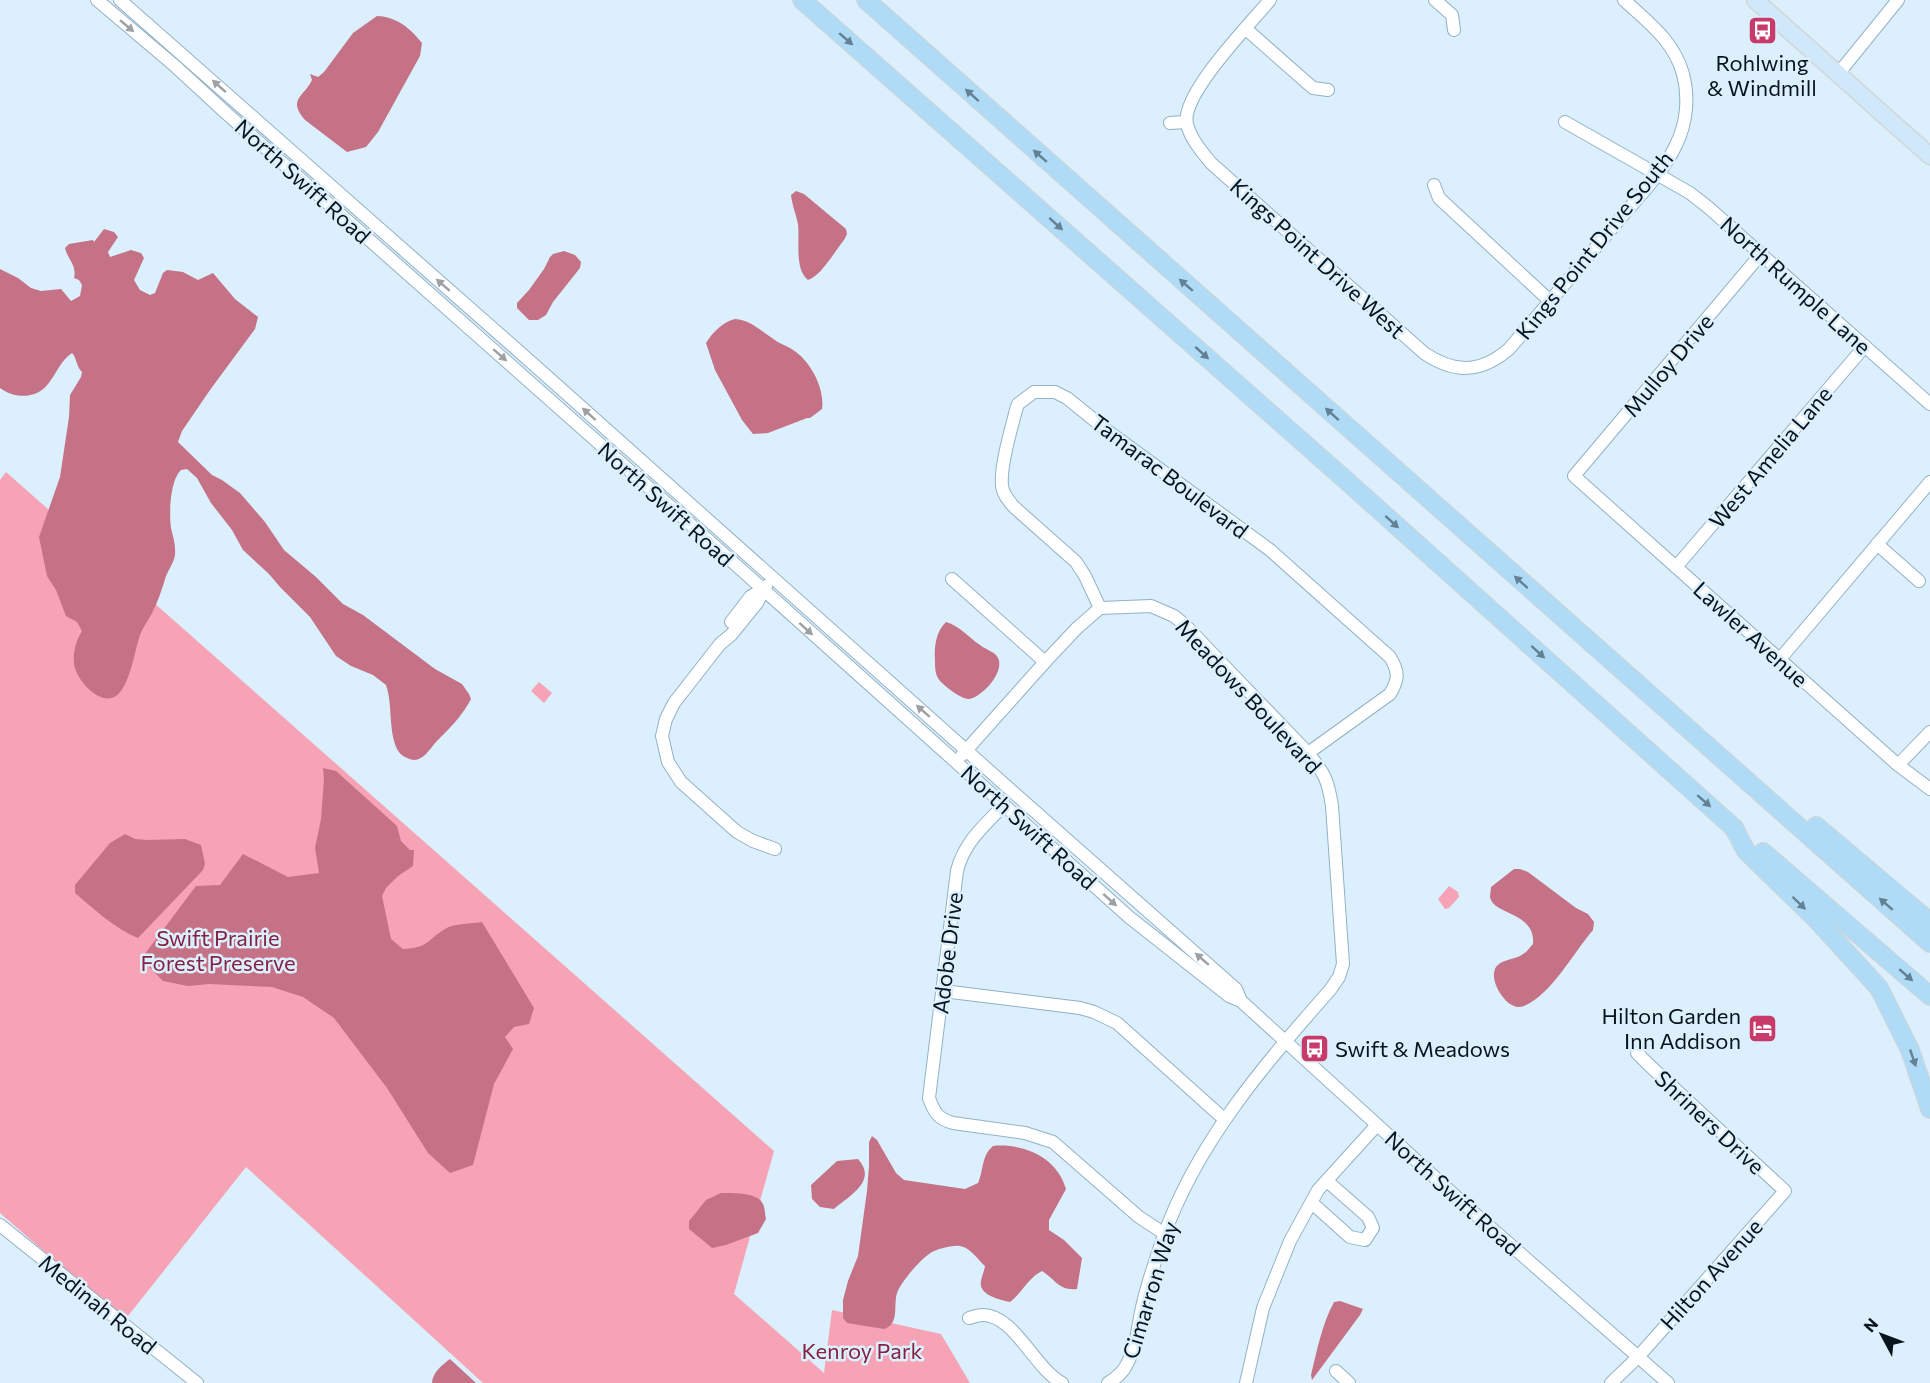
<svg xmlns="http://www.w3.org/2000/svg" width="1930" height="1383" font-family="Commissioner,sans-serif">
  <rect width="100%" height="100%" fill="#dceffd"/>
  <g fill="#f5a3b5">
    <polygon points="6,472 774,1151 734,1294 824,1373 832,1310 941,1334 970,1383 483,1383 246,1167 124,1321 0,1213 0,480"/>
    <polygon points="539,682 552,693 544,703 531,691"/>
    <polygon points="1449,886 1458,892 1459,897 1449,908 1445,909 1438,899"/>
  </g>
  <g fill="#c57286">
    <path d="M377,16C397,17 410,28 422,43L420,56L378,132L366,147L347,152L305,120C287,99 304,97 312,80L310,74L318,77L324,72L353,33Z"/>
    <path d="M796,191L804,194L846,229L847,234L844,240C835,251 821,276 808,280C794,269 800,240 798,224C796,214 792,205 791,195Z"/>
    <path d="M104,229L114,232L118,237L108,252L110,257L131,250L141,253L144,258L134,280L140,290L150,295L155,293L163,273L167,270L183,272L198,280L213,273L235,299L258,317L255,329L210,390L182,431L178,442L212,475L222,480L240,493L265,522L284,550L316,577L343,604L363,615L435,669L462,684L469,694L471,699C462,716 450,728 436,742C428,751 421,765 407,758C402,756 399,753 397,749C388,729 393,705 386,685L373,675L351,666L336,656L310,617L280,587L269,574L243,550L232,530L211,503L197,478L187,469L181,470C170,480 169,514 171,528C173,537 176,545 175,555C174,562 169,569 166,576C162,589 158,602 151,615C148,621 143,627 140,635C134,653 132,675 121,691C106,711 82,686 76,671C71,659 75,642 82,631L77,622L66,616L56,590L47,576L39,537L60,477L69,417L70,395L81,377L82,372C76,366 77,358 72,353C60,361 57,373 48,384C37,399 14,399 0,388V269L18,278L31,288L41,291L61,289L71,301L80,296L82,285L79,280L74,278C77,265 68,260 65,248L69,244L93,240L94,242Z"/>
    <polygon points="564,251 575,255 581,262 580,268 553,302 546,315 538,320 529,320 517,308 517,303 529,290 544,269 550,257 553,254"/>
    <path d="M735,319C750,320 760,330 772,338C779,344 789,346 796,352C812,364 825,390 822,409L810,418H807L768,433L753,434L742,420L715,370L706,343C712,333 724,321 735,319Z"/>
    <path d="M946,622C960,626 968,637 980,645C985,649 992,651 996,655C1009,669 981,699 968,699C961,699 941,684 938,678C935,673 935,666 935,660C934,647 936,631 946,622Z"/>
    <path d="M323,768L336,771L397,826L401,841L410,850H414L413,866L398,876L386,888L382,896L391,939L403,949C428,948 427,940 445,929C454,923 471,924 482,922L534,1008L529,1024L514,1027L505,1037L513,1049L494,1084L473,1165L450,1173L428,1153L387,1088L334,1018L303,997L272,987L209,984L188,986L163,981L141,959L196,886L220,885L243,854L288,877L319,873L315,848L321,819L324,779Z"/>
    <path d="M125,834L135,839L148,840L185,839L201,845L205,864L203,870L138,938C114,928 95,910 75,893V885L110,843Z"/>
    <path d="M1514,869H1520L1528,872L1576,908L1588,914L1594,922L1593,930C1573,953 1552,994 1524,1006C1509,1013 1489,983 1495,969C1499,959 1516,960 1523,954C1527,952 1530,947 1533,944C1536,912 1493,915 1490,897C1490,896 1491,889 1491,887Z"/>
    <path d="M872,1136L877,1140L896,1173L904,1180L965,1189L978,1183C984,1170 981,1156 993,1146C1023,1143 1057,1157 1066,1189L1049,1220V1230L1064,1240L1082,1258L1077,1289C1059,1291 1055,1279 1042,1271C1029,1277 1022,1293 1010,1302C1000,1300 978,1295 981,1281C982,1276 984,1272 985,1266C978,1260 970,1247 960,1246C952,1245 936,1249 929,1254C919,1261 901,1282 897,1293C893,1306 900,1324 884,1329L847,1323L843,1318V1300L848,1281L858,1256L867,1191L869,1166V1142Z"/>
    <path d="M858,1159C878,1181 850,1195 834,1209L820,1207L812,1199L811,1185L837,1161Z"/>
    <path d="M721,1193C732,1193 758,1192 763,1204C765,1208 765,1215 766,1219L758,1233L726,1245L712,1248L689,1229V1221L706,1200Z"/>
    <path d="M1340,1301L1363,1309L1360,1315L1312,1380L1311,1375C1317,1350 1322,1324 1334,1302Z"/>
    <path d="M450,1359L476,1383H432C432,1373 442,1365 450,1359Z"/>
  </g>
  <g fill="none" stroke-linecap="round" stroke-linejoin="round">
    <defs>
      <g id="minor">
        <polyline points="97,0 175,66 226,113 698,531 1129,917 1229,996 1241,1001 1474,1213 1668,1383"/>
        <polyline points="120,0 532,363 1013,792 1236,989 1241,1001"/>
        <path d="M1270,0C1251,23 1180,95 1187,124C1190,138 1202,152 1211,163L1424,353C1455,374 1481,373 1509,349C1545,307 1582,264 1618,221C1638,197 1663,173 1676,145C1687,123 1689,97 1683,74C1674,41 1648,22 1624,0"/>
        <polyline points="1435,0 1452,15 1454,30"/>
        <polyline points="1246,29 1313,88 1328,90"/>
        <polyline points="1838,74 1898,0"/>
        <polyline points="1565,122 1690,193 1709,208 1930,404"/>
        <polyline points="1170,123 1186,122"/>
        <polyline points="1434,185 1439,198 1550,301"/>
        <polyline points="1761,254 1574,476 1898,765 1930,789"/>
        <polyline points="1877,544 1919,581"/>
        <polyline points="1676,567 1865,346"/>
        <polyline points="952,579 1045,662"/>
        <polyline points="766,586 757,603 731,635 720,644 674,703 666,719 662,736 668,762 681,782 737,832 753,841 775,849"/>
        <path d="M1100,608L1085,576L1076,562L1014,507C1009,501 1003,495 1002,486C1000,466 1011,430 1016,410L1018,404L1034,392H1055L1067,398L1109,432L1270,550L1390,657C1399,672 1399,679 1390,694L1308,753"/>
        <polyline points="731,622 751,596 763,590"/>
        <polyline points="1780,659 1930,482"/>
        <path d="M962,755L1045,662L1077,628L1100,608L1151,606L1174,616L1185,625L1308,753C1325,774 1328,780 1332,806L1343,964L1339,977L1330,990C1264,1065 1197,1142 1163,1238C1156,1259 1148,1281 1143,1303C1138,1323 1137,1346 1127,1364C1123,1373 1116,1378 1108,1383"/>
        <polyline points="1898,765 1930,732"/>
        <path d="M1004,805C984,826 964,842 957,871L929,1098C934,1112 938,1119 953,1123L1025,1133L1053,1142L1139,1217L1165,1234"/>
        <polyline points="943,991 1080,1008 1094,1012 1117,1023 1224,1119"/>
        <polyline points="1312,1203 1350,1237 1365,1240 1373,1228 1368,1217 1327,1181"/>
        <polyline points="0,1225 197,1383"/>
        <path d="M969,1318C973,1317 978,1315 982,1315C1014,1314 1034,1368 1062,1383"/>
        <polyline points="1336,1371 1349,1383"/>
        <polyline points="1246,1383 1263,1308 1290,1241 1318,1190 1377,1125"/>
        <polyline points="1611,1383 1638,1357 1785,1191 1649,1065 1637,1053"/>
      </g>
      <polyline id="major" points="1755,0 1930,156"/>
      <g id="highway">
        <polyline points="802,0 1349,483 1734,828 1746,851 1815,918 1879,988 1910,1050 1930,1109"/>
        <polyline points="866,0 1930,943"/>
        <polyline points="1816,826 1930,922"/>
        <polyline points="1763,852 1930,996"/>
      </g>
    </defs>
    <use href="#minor" stroke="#91b1c6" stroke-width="14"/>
    <use href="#major" stroke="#d3d5d6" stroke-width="19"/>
    <use href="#highway" stroke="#d3d5d6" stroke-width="20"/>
    <use href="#minor" stroke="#fff" stroke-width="12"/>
    <use href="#major" stroke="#cfe9fa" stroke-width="16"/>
    <use href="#highway" stroke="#afdbf7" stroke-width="18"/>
  </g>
  <defs><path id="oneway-solid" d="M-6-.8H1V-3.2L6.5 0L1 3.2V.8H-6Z" transform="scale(1.5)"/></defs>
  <g fill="#9ca1a4">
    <use href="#oneway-solid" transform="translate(127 26) rotate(40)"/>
    <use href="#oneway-solid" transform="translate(219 86) rotate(-138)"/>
    <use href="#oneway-solid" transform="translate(443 285) rotate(-139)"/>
    <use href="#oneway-solid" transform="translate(500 355) rotate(41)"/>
    <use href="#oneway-solid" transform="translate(589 414) rotate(-138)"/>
    <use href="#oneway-solid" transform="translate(806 629) rotate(42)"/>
    <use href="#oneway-solid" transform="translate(923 711) rotate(-139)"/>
    <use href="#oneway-solid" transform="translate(1110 900) rotate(42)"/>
    <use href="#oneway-solid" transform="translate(1202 959) rotate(-139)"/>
  </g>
  <g fill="#648194">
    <use href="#oneway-solid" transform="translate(846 39) rotate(41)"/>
    <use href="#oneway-solid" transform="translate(972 95) rotate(-138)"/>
    <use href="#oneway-solid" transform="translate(1040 156) rotate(-139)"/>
    <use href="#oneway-solid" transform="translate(1056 224) rotate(42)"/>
    <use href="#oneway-solid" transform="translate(1186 285) rotate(-139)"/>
    <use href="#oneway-solid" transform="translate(1202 353) rotate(42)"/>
    <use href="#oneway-solid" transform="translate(1332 414) rotate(-138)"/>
    <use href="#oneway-solid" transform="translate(1392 522) rotate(42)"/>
    <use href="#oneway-solid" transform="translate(1521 582) rotate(-138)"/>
    <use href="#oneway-solid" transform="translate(1538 652) rotate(42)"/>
    <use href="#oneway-solid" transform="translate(1704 801) rotate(41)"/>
    <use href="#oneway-solid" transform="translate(1799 903) rotate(44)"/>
    <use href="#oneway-solid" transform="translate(1886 904) rotate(-139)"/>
    <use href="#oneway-solid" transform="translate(1906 975) rotate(41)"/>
    <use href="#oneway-solid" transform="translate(1913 1058) rotate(71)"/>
  </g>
  <defs>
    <symbol id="bus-square" viewBox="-11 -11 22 22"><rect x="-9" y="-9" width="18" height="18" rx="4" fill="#c73a69" stroke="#dceffd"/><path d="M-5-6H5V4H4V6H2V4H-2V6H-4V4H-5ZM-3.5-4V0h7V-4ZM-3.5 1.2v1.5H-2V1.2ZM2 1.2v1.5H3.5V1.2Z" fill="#fff"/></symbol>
    <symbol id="hotel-square" viewBox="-11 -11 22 22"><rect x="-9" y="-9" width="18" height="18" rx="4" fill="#c73a69" stroke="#dceffd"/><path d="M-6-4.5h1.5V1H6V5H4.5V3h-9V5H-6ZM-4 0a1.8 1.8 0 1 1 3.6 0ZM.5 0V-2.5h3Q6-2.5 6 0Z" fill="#fff"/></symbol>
  </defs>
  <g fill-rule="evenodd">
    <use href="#bus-square" x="1746" y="14" width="33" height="33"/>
    <use href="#hotel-square" x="1746" y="1012" width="33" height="33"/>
    <use href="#bus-square" x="1298" y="1032" width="33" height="33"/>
  </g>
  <g text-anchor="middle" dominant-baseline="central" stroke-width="5" stroke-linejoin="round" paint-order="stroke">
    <g font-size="22" fill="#08141c" stroke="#dceffd">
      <text x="1762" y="62">Rohlwing<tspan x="1762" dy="25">&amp; Windmill</tspan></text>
      <text x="1741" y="1015" text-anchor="end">Hilton Garden<tspan x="1741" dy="25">Inn Addison</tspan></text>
      <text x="1335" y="1048" text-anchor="start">Swift &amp; Meadows</text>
    </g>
    <g font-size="22" fill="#08141c" stroke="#dceffd">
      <text transform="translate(303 181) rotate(42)">North Swift Road</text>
      <text transform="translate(1594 245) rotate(-51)">Kings Point Drive South</text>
      <text transform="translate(1318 258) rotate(42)">Kings Point Drive West</text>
      <text transform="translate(1796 285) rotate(42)">North Rumple Lane</text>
      <text transform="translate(1668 365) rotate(-50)">Mulloy Drive</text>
      <text transform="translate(1770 457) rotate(-50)">West Amelia Lane</text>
      <text transform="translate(1170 476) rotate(37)">Tamarac Boulevard</text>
      <text transform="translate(666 504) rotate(42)">North Swift Road</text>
      <text transform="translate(1751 634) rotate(42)">Lawler Avenue</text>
      <text transform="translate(1249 696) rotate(47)">Meadows Boulevard</text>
      <text transform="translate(1029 827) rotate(42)">North Swift Road</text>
      <text transform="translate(947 953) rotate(-83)">Adobe Drive</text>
      <text transform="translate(1710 1122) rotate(43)">Shriners Drive</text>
      <text transform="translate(1453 1193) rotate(42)">North Swift Road</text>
      <text transform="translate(1711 1274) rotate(-48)">Hilton Avenue</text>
      <text transform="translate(1150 1290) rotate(-73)">Cimarron Way</text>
      <text transform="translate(98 1304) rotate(39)">Medinah Road</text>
    </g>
    <g font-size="22" fill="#852243" stroke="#dceffd">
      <text x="218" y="937">Swift Prairie<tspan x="218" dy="25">Forest Preserve</tspan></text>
      <text x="862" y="1350">Kenroy Park</text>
    </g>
  </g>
  <g transform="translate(1882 1335) rotate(311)" stroke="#dceffd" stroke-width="4.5" paint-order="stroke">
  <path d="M0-4.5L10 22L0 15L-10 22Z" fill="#08141c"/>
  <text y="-9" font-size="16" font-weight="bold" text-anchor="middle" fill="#08141c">N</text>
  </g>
</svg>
